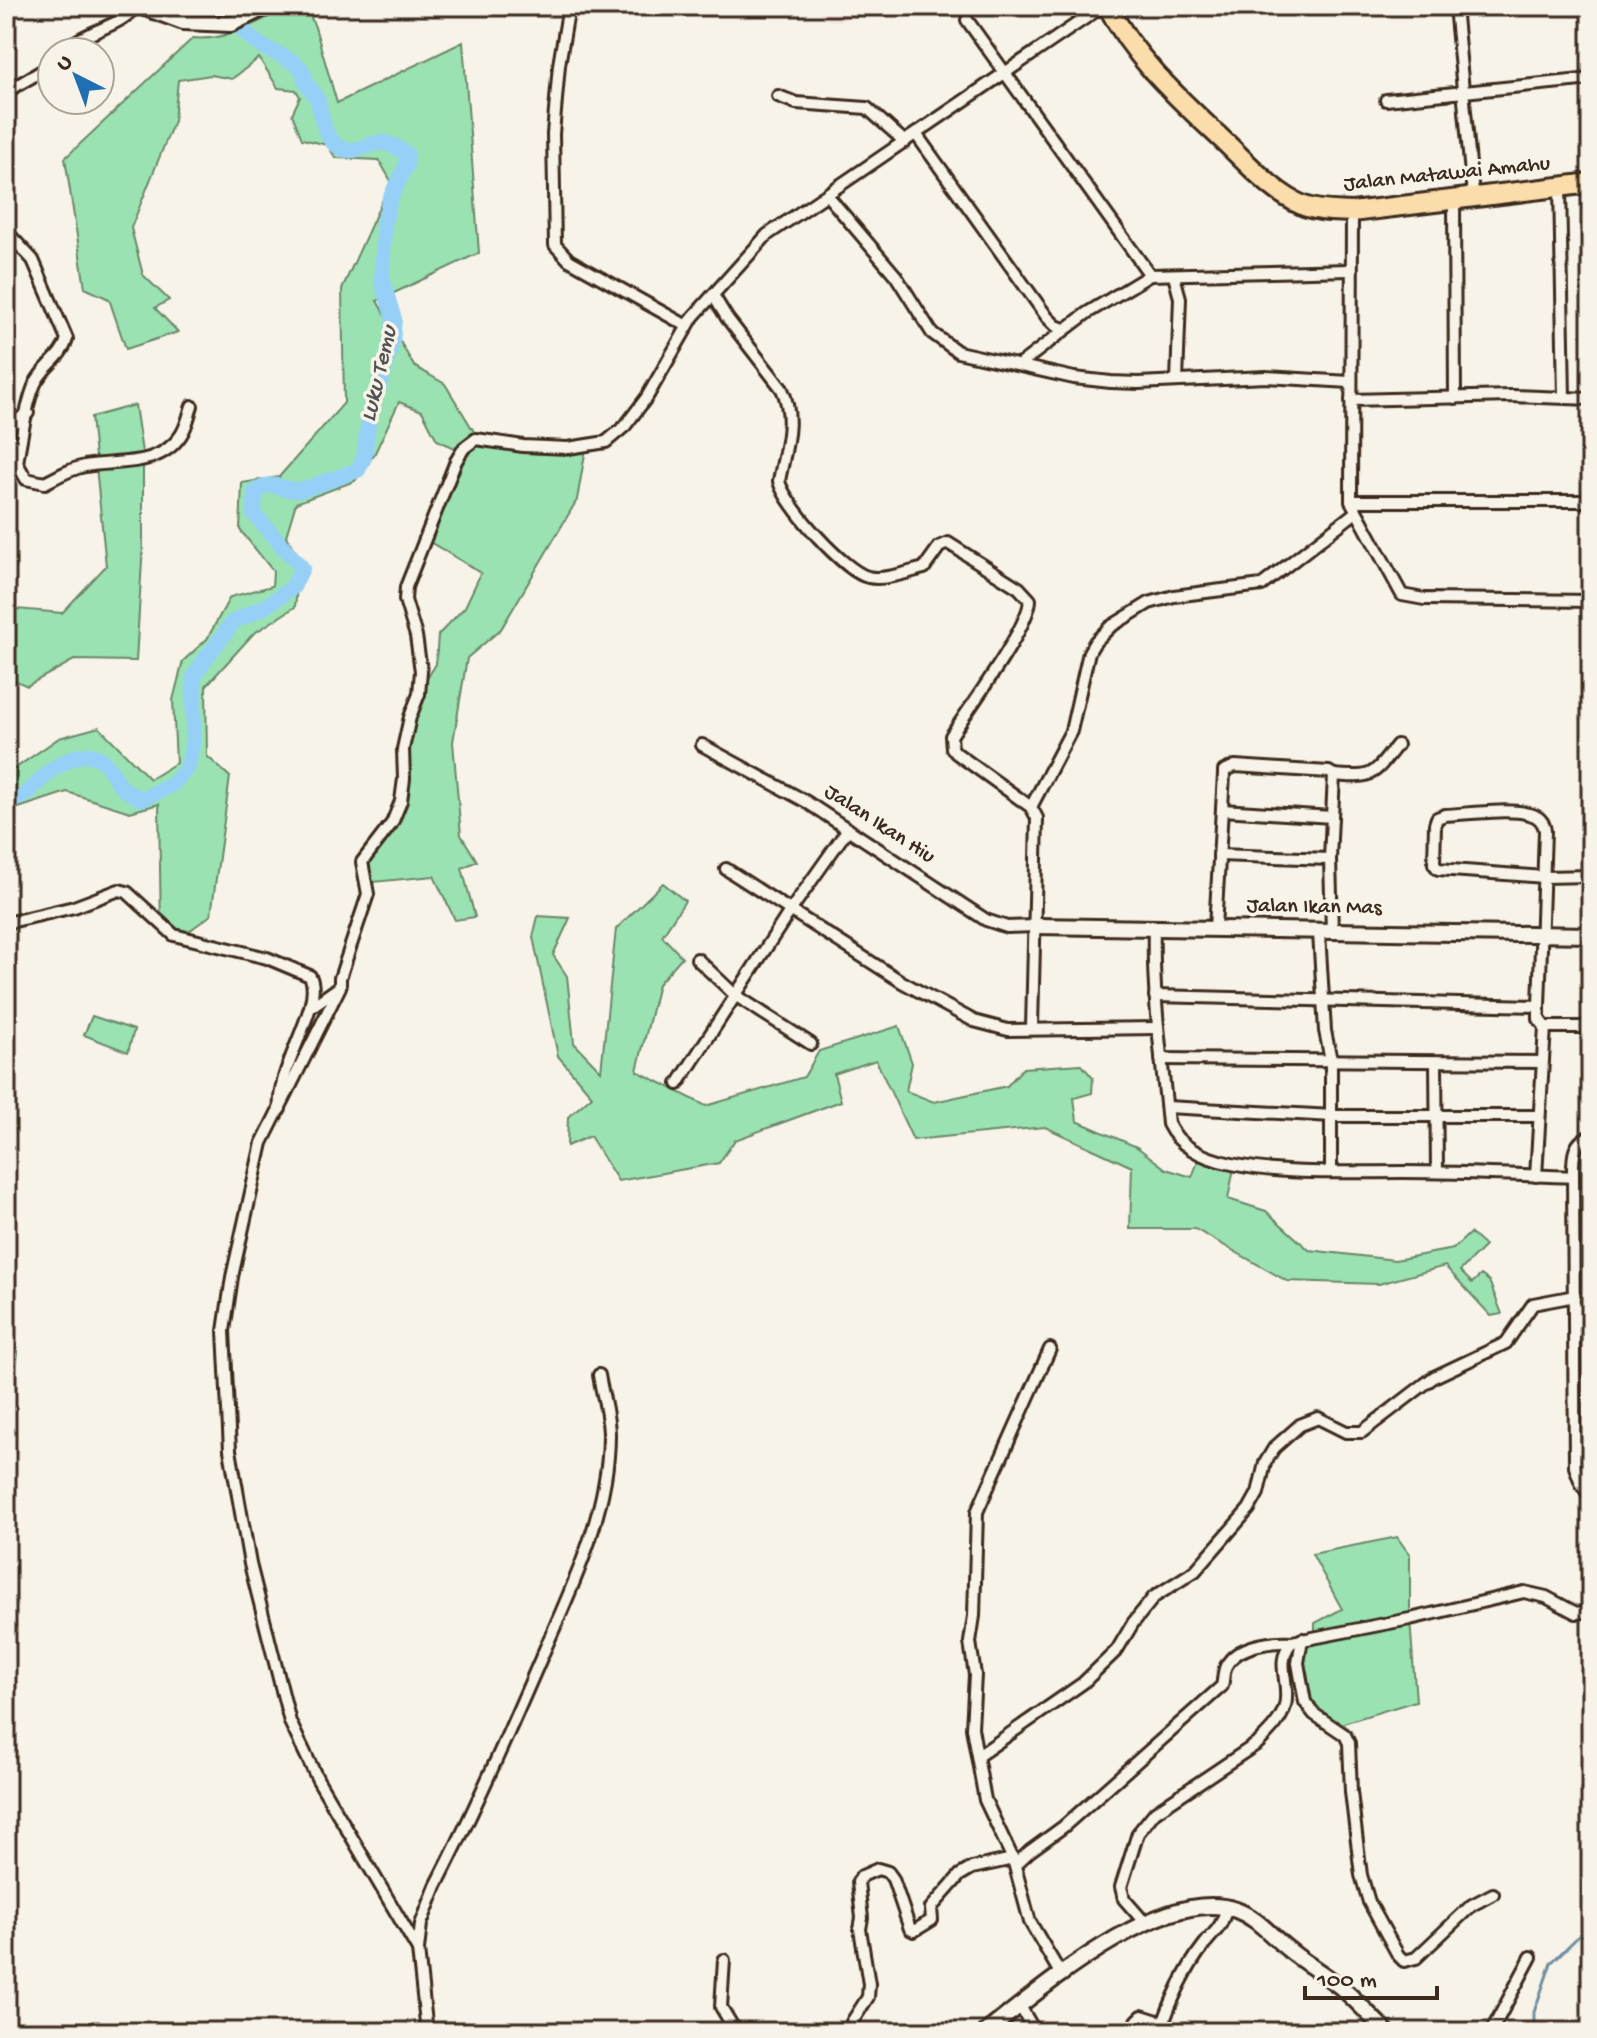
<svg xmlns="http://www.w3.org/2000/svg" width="1597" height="2038" font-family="'Gochi Hand',sans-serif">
  <rect width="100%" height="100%" fill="#f7f3e8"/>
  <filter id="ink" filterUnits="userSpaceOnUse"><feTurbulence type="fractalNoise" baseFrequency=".0125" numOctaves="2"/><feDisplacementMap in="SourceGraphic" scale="16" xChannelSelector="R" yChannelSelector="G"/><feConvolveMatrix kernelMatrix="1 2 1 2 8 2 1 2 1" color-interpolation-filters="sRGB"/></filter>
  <g filter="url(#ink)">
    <polygon fill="#f8e3da" points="813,6 861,6 844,20 833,21 826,19"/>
    <g fill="#9ae2b1" stroke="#6a8668" stroke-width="2">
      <path d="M291,6H306L315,27L337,103L463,42L479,253L377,301L414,366L445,384L481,443L586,448L577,500L501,629L467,658L453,742L461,835L477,861L462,868L475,917L455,920L434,876L373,882L365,868V859L391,826L404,758L423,685L436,664L438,635L465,607L481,573L430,542L450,479L464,452L437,440L422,411L399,402L374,455L355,481L296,503L286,536L300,559L295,607L253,634L206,686L207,756L230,777L211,915L178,939L161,932L159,804L130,812L67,792L6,812V765L14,769L59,738L99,727L150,779L176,763L173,700L183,661L207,639L230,597L272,586L273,571L240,530L242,483L279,477L344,403L342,289L391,181L379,160L336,158L327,145L302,139L292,114L300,97L296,90L278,88L259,58L232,79L211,75L178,80L174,121L131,228L143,275L169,300L155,308L178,332L126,349L109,299L85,288L65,158L193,38C228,42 260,20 291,6Z"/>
      <polygon points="135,405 143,459 143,544 136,661 74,660 27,686 6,676 6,608 62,613 106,566 91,417"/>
      <polygon points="663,883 685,901 662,936 682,957 658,984 637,1071 706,1106 804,1077 819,1051 899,1026 912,1063 906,1091 934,1102 1007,1086 1023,1068 1081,1064 1093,1078 1092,1093 1074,1098 1077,1121 1137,1147 1166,1169 1192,1177 1200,1156 1234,1168 1228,1199 1266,1211 1309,1250 1395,1260 1453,1249 1470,1233 1485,1246 1460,1271 1472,1283 1481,1275 1489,1281 1502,1314 1491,1316 1445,1266 1379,1284 1287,1281 1195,1229 1130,1229 1132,1167 1045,1127 913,1140 876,1060 834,1074 841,1101 735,1140 719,1163 618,1181 590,1136 567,1146 568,1117 592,1096 558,1056 533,937 538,916 570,918 553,955 567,976 574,1043 601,1071 616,929"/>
      <polygon points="92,1016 134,1030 128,1052 84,1035"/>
      <polygon points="6,1346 18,1352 6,1430"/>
      <path d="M1397,1537L1410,1555V1619L1416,1701L1337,1725C1330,1721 1320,1718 1314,1713C1299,1697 1300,1658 1304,1638L1315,1636V1623L1342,1609L1312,1554Z"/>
    </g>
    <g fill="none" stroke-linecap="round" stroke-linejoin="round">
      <polyline stroke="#728ea0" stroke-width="3" points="1534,2032 1534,2012 1551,1963 1590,1925 1591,1868"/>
      <path stroke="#97d0f6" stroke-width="16" d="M6,800C23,801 31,790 42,779C50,769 68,759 79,756C103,749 110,772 121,786C126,792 135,796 142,799L172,785L188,767L193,739L194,677L201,665L233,622L266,606L293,587L302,568L254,514L255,492C275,478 277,490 297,490C307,490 346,474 358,470L364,458L371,401L379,387L392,342L394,319L382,281L384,223L390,199L406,166L407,155C372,125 364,161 339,147C322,137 323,115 317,99C314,92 310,89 307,84C301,74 308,82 303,72C298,60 269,52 257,43C244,34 234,19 226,6"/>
      <defs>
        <g id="street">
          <polyline points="569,6 559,65 553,134 555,245 569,260 687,326"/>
          <polyline points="1455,6 1473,195"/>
          <polyline points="967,20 1150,275 1350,270"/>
          <path d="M63,52C83,30 119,29 136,6"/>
          <polyline points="6,92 52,65"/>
          <polyline points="778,96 796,103 867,108 905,142"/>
          <polyline points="1386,100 1591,79"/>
          <polyline points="916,134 1047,317 1056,326 1064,329"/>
          <polyline points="1560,186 1564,397"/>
          <polyline points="827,195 896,276 932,333 958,352 1074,378 1111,382 1138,383 1266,377 1350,382"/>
          <polyline points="1454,199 1455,398"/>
          <polyline points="1352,212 1351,501 1402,595 1424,599 1591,601"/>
          <path d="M6,231L33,260L67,339C62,358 43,366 35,384C27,401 20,444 17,463L26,479L45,483C58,476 70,469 85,466C119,460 159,468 181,435C187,426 189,415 192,406"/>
          <polyline points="1174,276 1180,298 1177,381"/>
          <path d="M713,295L727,318L782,389C796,420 785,449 779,481C784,504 845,572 868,577C884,581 908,572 924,568L939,547L948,543L1019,588L1030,600C1029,627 969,708 951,736L952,748L956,753L1031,807L1037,818L1032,1028"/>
          <polyline points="1019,365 1087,313 1150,275"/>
          <polyline points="1351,400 1512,396 1591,399"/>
          <polyline points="6,428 28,413"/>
          <polyline points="6,436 19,448"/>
          <polyline points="1351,501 1591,501"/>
          <polyline points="702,745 805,801 986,920 1007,927 1036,926"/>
          <path d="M1334,775C1374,779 1373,775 1397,745"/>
          <polyline points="1031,807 1071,731 1089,652 1095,642 1110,627 1149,603 1174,596 1262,585 1356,512"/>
          <polyline points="1222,810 1332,817"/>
          <polyline points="1219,855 1330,859"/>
          <polyline points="726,869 902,982 974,1021 1008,1030 1157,1028"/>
          <path d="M6,923L74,907L119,890L127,892L174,935L267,958L310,976C325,1005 275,1069 280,1109"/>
          <path d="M1154,928C1152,994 1162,1059 1168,1124C1180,1149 1207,1159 1232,1164C1282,1175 1351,1172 1403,1172C1459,1172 1516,1175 1573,1177"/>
          <polyline points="1215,928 1224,774 1224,771 1235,766 1329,772 1334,775 1330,859 1332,932"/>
          <polyline points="1319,933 1325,1031 1331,1060 1331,1172"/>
          <polyline points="697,959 735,995 811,1044"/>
          <polyline points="1155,996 1539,1006"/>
          <polyline points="311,1007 338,988"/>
          <polyline points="1545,1027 1591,1027"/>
          <polyline points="1161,1059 1542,1062"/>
          <polyline points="1436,1062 1437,1172"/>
          <polyline points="678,1084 790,911 848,829"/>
          <polyline points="1167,1107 1333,1116 1539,1116"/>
          <path d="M1591,1136C1571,1142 1573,1160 1573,1177L1575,1467L1581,1483L1591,1498"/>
          <path d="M1536,1176L1545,1027L1539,1019V1006L1545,831C1544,822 1539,816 1529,814C1509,808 1467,814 1445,815L1437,818L1435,824L1434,864L1438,869L1544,877L1591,876"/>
          <polyline points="1576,1308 1591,1309"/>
          <polyline points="1050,1349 977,1512 974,1616 970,1642 975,1675 972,1728 985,1800 1013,1859 1030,1922 1060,1973"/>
          <polyline points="1302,1639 1298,1663 1305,1702 1314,1714 1345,1735 1349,1743 1351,1792 1361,1875 1369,1902 1398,1955 1404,1961 1416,1958 1472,1905 1493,1894"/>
          <polyline points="978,1756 1083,1683 1117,1650 1133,1623 1154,1597 1195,1571 1249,1509 1258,1493 1265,1463 1274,1448 1300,1425 1318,1418 1346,1432 1362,1432 1434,1377 1506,1343 1533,1304 1575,1296"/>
          <path d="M1015,1865L1030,1851L1063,1827L1222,1686C1224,1679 1223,1672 1226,1666C1237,1645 1271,1641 1292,1642"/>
          <path d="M1145,1923L1124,1899L1121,1887L1138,1833L1155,1812L1258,1743C1269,1732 1281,1721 1285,1706C1291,1682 1274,1662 1292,1642L1410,1619L1524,1592L1546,1597L1576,1613L1591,1611"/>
          <polyline points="418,1950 318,1780 290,1722 250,1564 230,1450 224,1331 232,1277 262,1143 340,987 340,978 368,894 362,862 392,823 401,801 404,779 403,749 410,717 419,694 421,671 416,636 405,600 406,587 456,461 464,448 476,439 523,446 568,448 606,442 625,426 647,397 693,317 767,235 1103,6"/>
          <polyline points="724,1960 721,2007 736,2032"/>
          <polyline points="1020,2006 1035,2032"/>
          <path d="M427,2032L418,1950L421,1924L436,1886C473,1814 506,1739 538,1665C569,1594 609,1514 609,1435C609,1415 602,1394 599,1375"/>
          <polyline points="851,2032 852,2022 868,1997 869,1984 860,1929 862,1918 858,1882 862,1876 878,1869 888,1872 893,1879 910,1929 914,1931 932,1920 931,1908 960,1875 972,1868 1013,1859"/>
          <polyline points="1132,2032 1137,2021 1142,2016 1164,2023"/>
          <path d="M1164,2032L1161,2030C1170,2002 1186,1968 1204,1945C1217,1928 1219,1932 1227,1908"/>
          <polyline points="1491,2032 1531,1957"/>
        </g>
        <g id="secondary">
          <polyline points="140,6 183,22 231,24 268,6"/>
          <path d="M1036,926C1221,930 1406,932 1591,935"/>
          <path d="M986,2032C1040,1990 1162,1884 1236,1910C1258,1918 1271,1936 1289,1950C1306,1964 1326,1975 1343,1989C1359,2003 1372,2018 1387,2032"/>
        </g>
        <path id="highway" d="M1108,6C1135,61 1184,103 1228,145C1250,166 1275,194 1304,206C1320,212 1336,211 1352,212L1591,183"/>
      </defs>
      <use href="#street" stroke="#3b2a1e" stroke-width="16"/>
      <use href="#secondary" stroke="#3b2a1e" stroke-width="20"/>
      <use href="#highway" stroke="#3b2a1e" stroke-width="24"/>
      <use href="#street" stroke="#f7f3e8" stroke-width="10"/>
      <use href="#secondary" stroke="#f7f3e8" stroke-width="14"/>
      <use href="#highway" stroke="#fbddab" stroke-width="18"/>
    </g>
  </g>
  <g text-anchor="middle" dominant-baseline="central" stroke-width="7" stroke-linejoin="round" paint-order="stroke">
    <g font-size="22" fill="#3b2a1e" stroke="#f7f3e8">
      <text transform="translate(1447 175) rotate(-6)">Jalan Matawai Amahu</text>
      <text transform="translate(879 825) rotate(33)">Jalan Ikan Hiu</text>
      <text transform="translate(1314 908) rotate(1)">Jalan Ikan Mas</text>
    </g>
    <g font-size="24" font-style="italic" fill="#525454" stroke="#f7f3e8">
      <text transform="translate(380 374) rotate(-77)">Luku Temu</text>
    </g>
  </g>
  <rect width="1597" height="2038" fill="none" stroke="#f7f3e8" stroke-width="32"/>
  <rect x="16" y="16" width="1565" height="2006" fill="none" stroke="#3b2a1e" stroke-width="3" filter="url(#ink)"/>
  <g transform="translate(76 76) rotate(318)"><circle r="38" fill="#f7f3e8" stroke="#aca397" stroke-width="2"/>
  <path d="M0-6L14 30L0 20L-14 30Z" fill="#1f6fb2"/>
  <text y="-12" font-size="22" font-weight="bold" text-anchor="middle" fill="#3b2a1e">U</text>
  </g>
  <path d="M1305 1986v12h132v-12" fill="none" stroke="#3b2a1e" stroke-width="4"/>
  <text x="1317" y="1986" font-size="24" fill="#3b2a1e" stroke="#f7f3e8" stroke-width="6" paint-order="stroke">100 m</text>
</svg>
